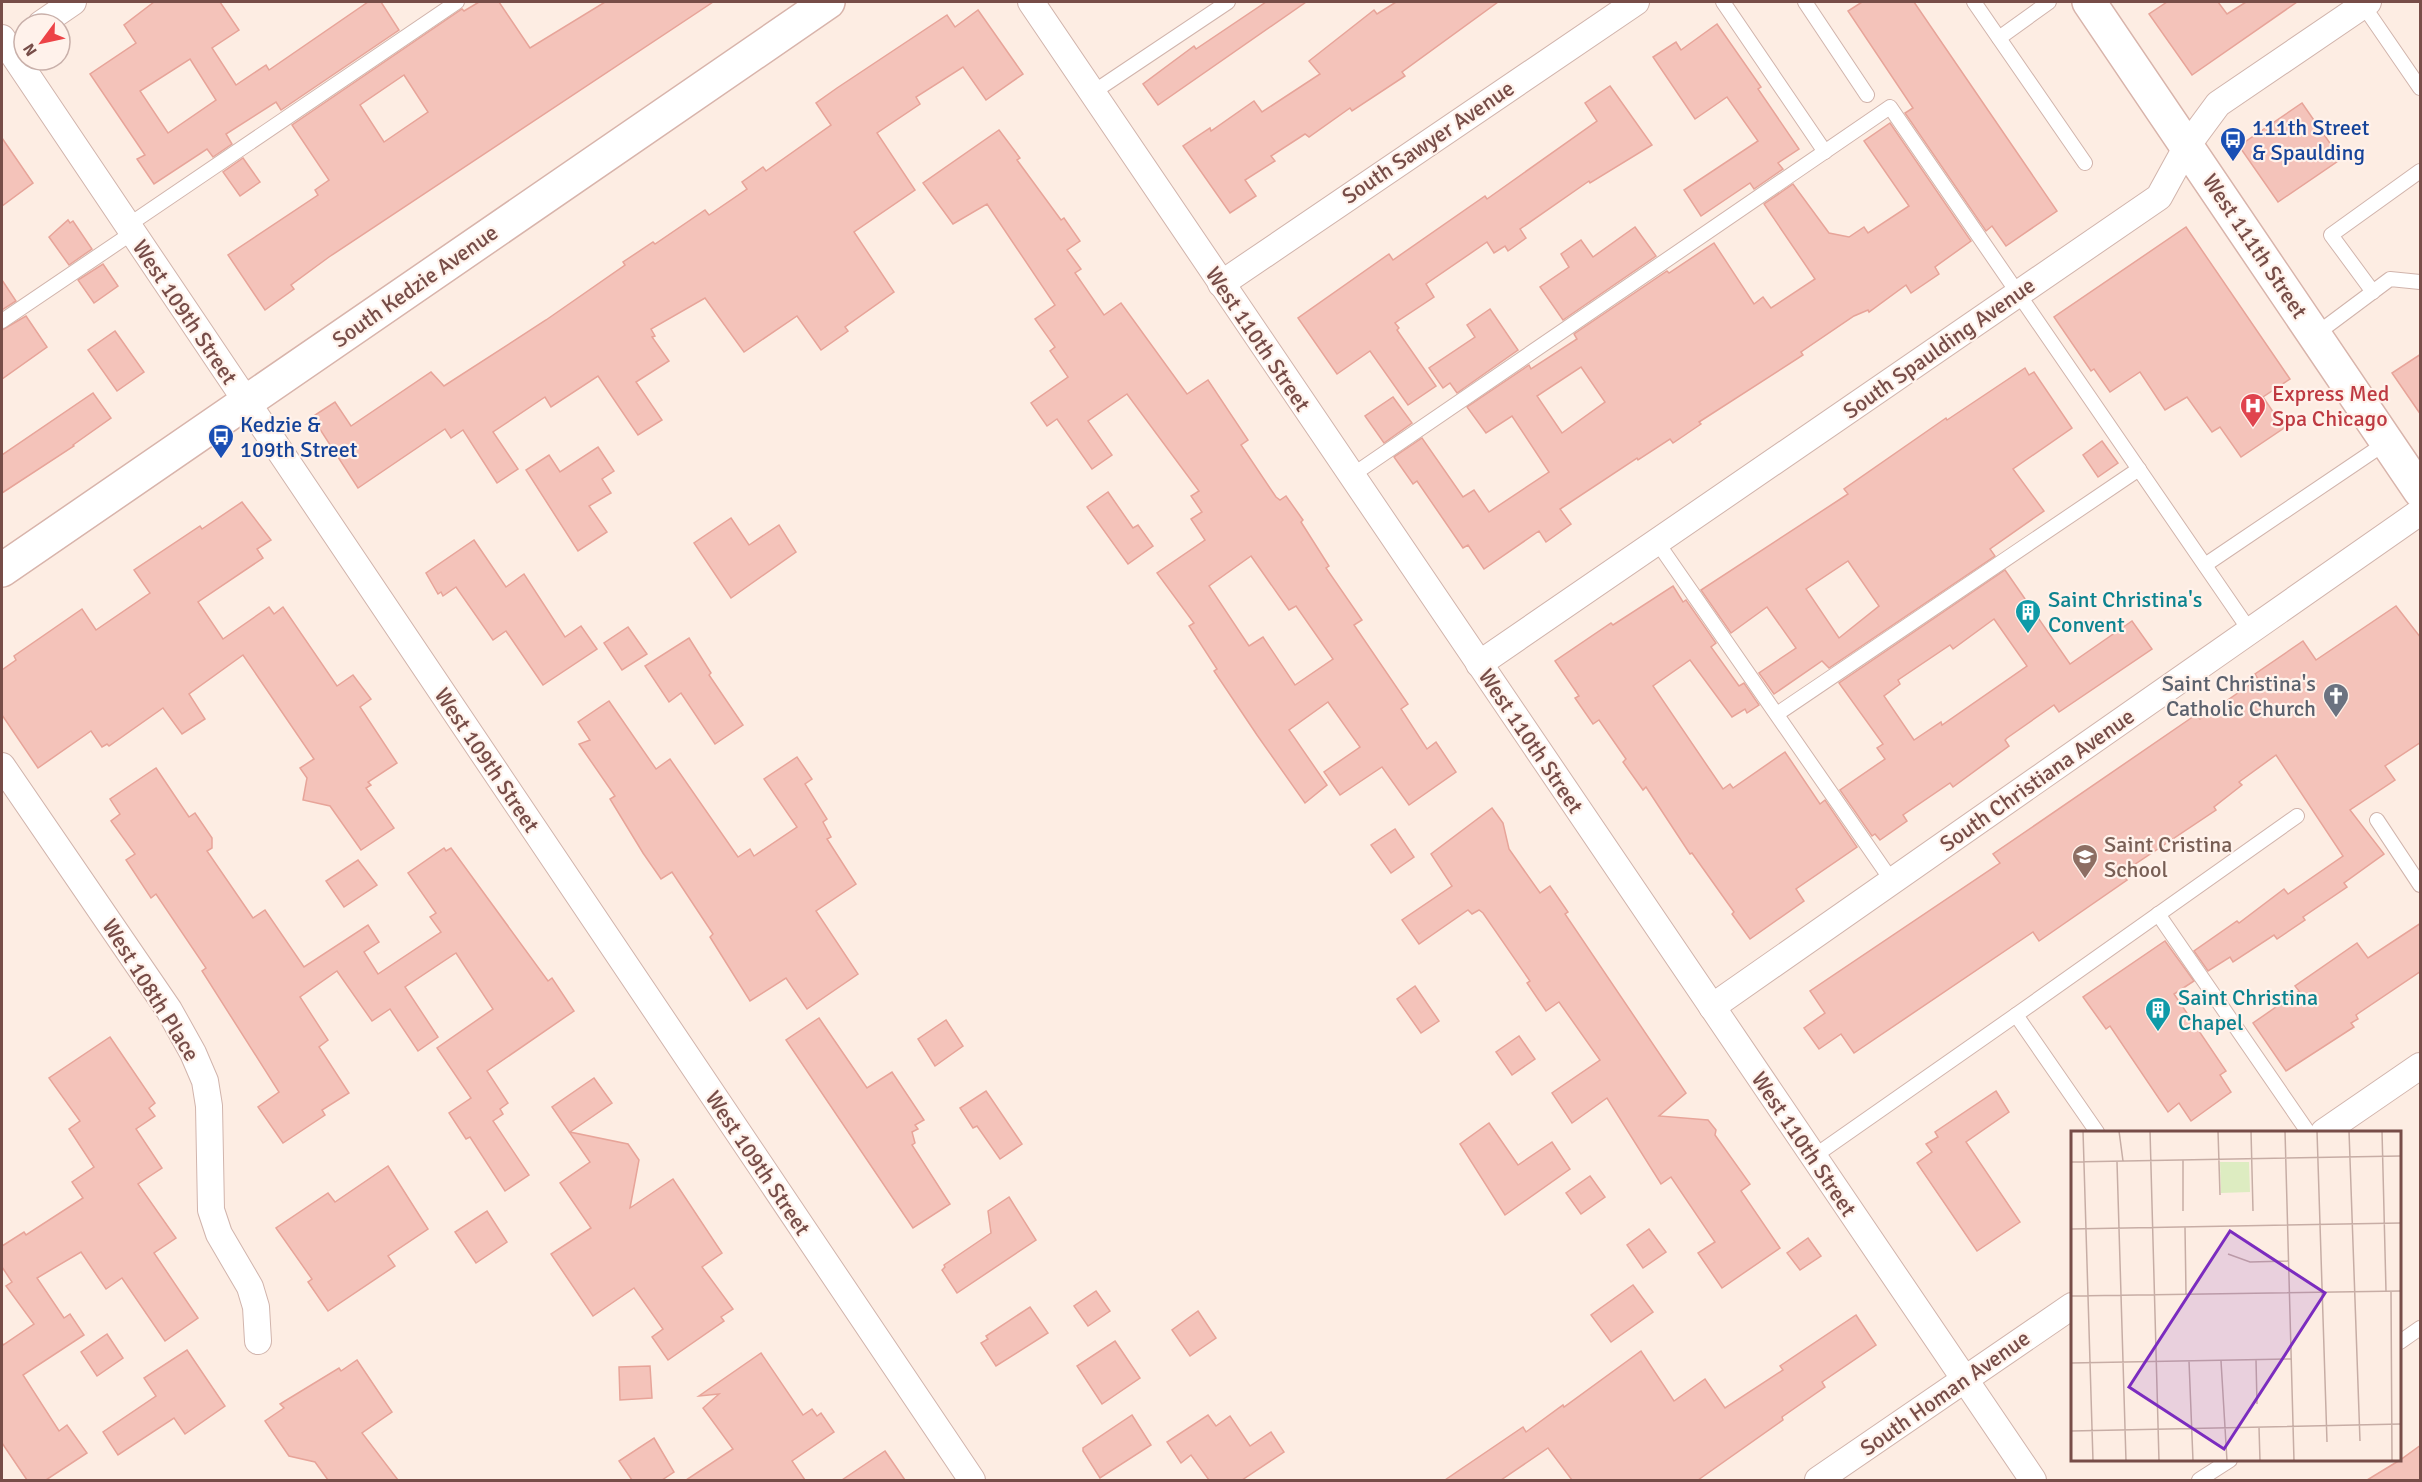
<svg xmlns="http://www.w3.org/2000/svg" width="2422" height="1482" font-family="Signika,sans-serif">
  <rect width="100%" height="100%" fill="#fdede3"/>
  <g fill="#f4c3ba" stroke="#e7a499" stroke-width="1.5" fill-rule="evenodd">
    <path d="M154,2H220L239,30L212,48L236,85L266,65L269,70L368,2H381L399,30L281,110L276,102L226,134L232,144L213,157L207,149L154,184L137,159L145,155L90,74L136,43L124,25ZM190,59L216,100L168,133L140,91Z"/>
    <path d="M479,2H499L530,48L605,2H713L329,257L291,285L294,289L265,310L228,255L318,195L315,190L329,180L292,125L462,9L464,11ZM404,75L428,112L384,142L360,105Z"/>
    <polygon points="1266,2 1306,2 1158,105 1143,84 1194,46 1196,49"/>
    <polygon points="1396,2 1498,2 1402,72 1405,76 1352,111 1350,108 1309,137 1305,134 1271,156 1275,161 1245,180 1256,196 1230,213 1183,146 1210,128 1211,131 1254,101 1262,112 1320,74 1309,61 1374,10 1377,14"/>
    <polygon points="1862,2 1914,2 2057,211 2006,246 1992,226 1986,231 1905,113 1913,108 1848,11"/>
    <polygon points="2167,2 2218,2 2227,14 2246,2 2297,2 2192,75 2149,14"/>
    <polygon points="978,10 1023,74 986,100 963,67 916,97 920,104 877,133 915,190 854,232 894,292 845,327 848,331 821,350 797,316 744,352 705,298 651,329 655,336 652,337 669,361 636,382 662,420 638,435 598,376 551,407 545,397 493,432 518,469 497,483 463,430 451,438 445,429 358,488 312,417 335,402 351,426 431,372 444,386 546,320 625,265 623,262 653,242 655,244 705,210 709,215 747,189 742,182 763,167 766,171 831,125 816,103 837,88 947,15 955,27"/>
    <polygon points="1717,24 1761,87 1758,89 1799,149 1778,163 1783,169 1754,189 1750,183 1701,216 1684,190 1758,141 1727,97 1695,119 1653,57 1676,42 1681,50"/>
    <polygon points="1610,86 1652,145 1590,183 1589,181 1520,229 1526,238 1508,251 1505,246 1494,253 1487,242 1426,284 1434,297 1395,323 1399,328 1397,330 1436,386 1408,405 1370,351 1337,374 1298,318 1389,254 1393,260 1485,196 1487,199 1597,121 1585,103"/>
    <polygon points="2302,103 2341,159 2278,202 2239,146"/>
    <path d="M1890,123L1971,241L1935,267L1939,274L1911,293L1906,285L1869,312L1868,310L1854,316L1801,352L1803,355L1699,422L1701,424L1673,443L1670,439L1638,460L1637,458L1560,509L1571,524L1546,542L1539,531L1484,569L1468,545L1463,548L1417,481L1413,484L1394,457L1422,438L1463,497L1474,490L1489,512L1549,472L1512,416L1486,433L1467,407L1529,365L1531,369L1577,339L1574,334L1667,271L1669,273L1714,243L1754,304L1763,297L1771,308L1815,279L1764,204L1793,184L1829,233L1849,237L1864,227L1868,233L1909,206L1864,141ZM1581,367L1605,402L1562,433L1537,396Z"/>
    <path d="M999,130L1020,158L1017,160L1061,220L1064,218L1080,241L1067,250L1081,269L1075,273L1104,315L1121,303L1187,394L1208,380L1248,440L1241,445L1276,497L1280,500L1286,496L1303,520L1301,522L1329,566L1326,568L1362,620L1354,625L1408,704L1401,709L1427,749L1436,742L1456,772L1409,805L1382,767L1340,795L1324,772L1360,747L1328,702L1289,730L1327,785L1305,803L1257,735L1214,671L1217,669L1189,626L1194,623L1157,573L1205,540L1191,519L1202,512L1191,496L1199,491L1127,394L1088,421L1112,455L1092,469L1057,419L1047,426L1031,403L1068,377L1050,351L1055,347L1035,319L1055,305L987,204L953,224L923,183ZM1251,556L1289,610L1296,606L1333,659L1295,685L1263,637L1249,646L1209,586Z"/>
    <polygon points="2,138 33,183 2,206"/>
    <polygon points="243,158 260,182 240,196 223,172"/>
    <polygon points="68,220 70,223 73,221 92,249 69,265 49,237"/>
    <polygon points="1635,227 1656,256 1563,320 1540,287 1569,267 1561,254 1581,240 1593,257"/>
    <polygon points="2186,227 2290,379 2263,397 2284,428 2241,457 2220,427 2212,432 2187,397 2165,410 2140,372 2110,392 2094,369 2091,371 2054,317"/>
    <polygon points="103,264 118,286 94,303 78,280"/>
    <polygon points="2,280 16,301 2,310"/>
    <polygon points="1490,309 1518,350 1457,393 1450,383 1443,388 1429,368 1475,337 1467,325"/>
    <polygon points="26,316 47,347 2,379 2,330"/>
    <polygon points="115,331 144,372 117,391 88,350"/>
    <polygon points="2421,354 2421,415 2392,373"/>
    <path d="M2025,368L2029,375L2034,372L2072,428L2013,469L2044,511L1990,549L1995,556L1829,668L1822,661L1774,694L1759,673L1796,648L1767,607L1731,633L1701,590L1848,494L1844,489L1946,418L1947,420ZM1848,561L1879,606L1839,638L1806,589Z"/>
    <polygon points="93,393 111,418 73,445 74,446 2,493 2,455"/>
    <polygon points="1393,397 1412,423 1384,443 1365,416"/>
    <polygon points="2102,441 2118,463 2098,477 2083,455"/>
    <polygon points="598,447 614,471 602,479 611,493 589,506 607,532 578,551 526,470 549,455 560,472"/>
    <polygon points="1108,492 1133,528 1138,525 1153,546 1128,564 1087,507"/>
    <polygon points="242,502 271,540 257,549 263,558 198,602 223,639 269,607 274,614 283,607 337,686 353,675 371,699 360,707 397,763 368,782 371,785 366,788 394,828 361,850 330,806 303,800 307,778 300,768 314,759 243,655 189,694 205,719 182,734 163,708 109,746 107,744 102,747 91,731 38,768 2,715 2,670 16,660 14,656 82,609 96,630 150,593 134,570 200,526 202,529"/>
    <polygon points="731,518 749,545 779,525 796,552 731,598 694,543"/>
    <polygon points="474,540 506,587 524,574 565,637 581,626 597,649 543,685 506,631 493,640 456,587 443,596 441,592 438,594 426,573"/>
    <path d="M2005,570L2070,664L2132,621L2152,649L2059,712L2054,705L2007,738L2005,740L2009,746L1953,787L1950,783L1903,815L1907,821L1880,840L1875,834L1872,836L1840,790L1885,759L1877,748L1883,744L1839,683ZM1994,619L2027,666L1942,725L1941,722L1914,740L1884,696L1900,684L1898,680L1950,645L1953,649Z"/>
    <polygon points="1673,586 1683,602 1686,600 1716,643 1711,647 1739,686 1744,683 1759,705 1747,713 1745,709 1732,717 1690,660 1653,686 1723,789 1730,784 1733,788 1785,752 1820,804 1825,800 1857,847 1796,889 1804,901 1750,939 1732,914 1734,912 1692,853 1690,854 1646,787 1643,790 1623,762 1626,759 1599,720 1593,724 1575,698 1579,696 1555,661 1611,623 1613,625"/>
    <polygon points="2396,606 2421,638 2421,742 2385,766 2395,780 2350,810 2384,854 2344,883 2347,887 2303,917 2305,920 2277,939 2274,935 2233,962 2230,957 2208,971 2194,951 2237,921 2239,923 2284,889 2288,894 2343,856 2276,755 2239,782 2242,785 2214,807 2216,810 2122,873 2127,880 2039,941 2033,932 1854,1053 1841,1034 1819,1049 1804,1028 1825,1013 1810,991 2000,863 1993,854 2197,714 2200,719 2258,679 2255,674 2303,641 2316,660"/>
    <polygon points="628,627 647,654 622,670 604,643"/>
    <polygon points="689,638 711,673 709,675 743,725 715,744 681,693 669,702 645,666"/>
    <polygon points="609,701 656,769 670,759 738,857 750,849 754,856 797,827 764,779 797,757 812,779 805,784 827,819 823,822 831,837 827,839 856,884 816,911 858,974 807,1009 786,978 750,1001 710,937 713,934 672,872 661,879 643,853 610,799 615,796 579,744 590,740 578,722"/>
    <polygon points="156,768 189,817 195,813 212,838 212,848 207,851 253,918 265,910 304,967 368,925 379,942 364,952 378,974 441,932 430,917 436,913 408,873 444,848 446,851 451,848 548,981 552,978 574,1011 487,1071 508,1103 500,1109 503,1114 493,1121 529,1175 505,1191 470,1137 466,1139 449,1113 471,1098 437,1048 493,1009 456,953 405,987 438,1037 418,1051 390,1009 372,1021 337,971 300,997 328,1040 319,1047 349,1093 322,1110 325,1115 283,1143 258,1107 279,1092 202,971 206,968 156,894 151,898 126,860 135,854 111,821 120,814 110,799"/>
    <polygon points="1492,808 1503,823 1509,849 1540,893 1550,886 1568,912 1565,914 1686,1093 1659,1116 1708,1120 1716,1130 1715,1135 1750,1184 1741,1191 1780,1248 1722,1288 1698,1253 1715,1242 1671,1177 1661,1184 1607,1098 1572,1123 1552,1093 1600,1060 1559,1002 1546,1011 1527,983 1530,981 1483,913 1479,910 1472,914 1468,910 1419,944 1402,920 1452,886 1431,854"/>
    <polygon points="1395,829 1414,857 1391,873 1371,845"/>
    <polygon points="358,860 377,885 344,907 326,881"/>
    <polygon points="2421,923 2421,971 2356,1015 2358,1019 2351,1023 2354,1027 2286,1071 2253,1023 2299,991 2295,986 2357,943 2368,958"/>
    <polygon points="2165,941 2194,981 2174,994 2226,1071 2220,1075 2231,1092 2191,1121 2179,1103 2168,1112 2110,1026 2106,1029 2083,997"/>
    <polygon points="1415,986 1439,1021 1421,1033 1397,999"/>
    <polygon points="819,1018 867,1088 892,1072 924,1120 915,1125 918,1129 912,1132 915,1143 912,1145 950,1204 913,1228 786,1040"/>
    <polygon points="946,1020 963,1046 935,1066 918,1039"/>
    <polygon points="1519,1036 1535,1059 1512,1075 1496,1052"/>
    <polygon points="110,1037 155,1103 149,1108 155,1116 136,1129 162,1168 138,1184 176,1238 154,1253 198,1318 165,1341 122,1278 106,1289 81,1252 37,1278 64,1318 70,1314 84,1335 23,1375 59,1431 67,1425 87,1453 46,1480 27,1480 2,1443 2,1342 3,1345 34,1324 6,1286 12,1282 2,1267 2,1246 24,1232 26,1235 83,1198 72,1182 94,1167 69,1129 80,1121 49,1078"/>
    <polygon points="594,1078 612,1103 570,1132 628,1144 639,1160 630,1208 673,1179 722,1253 702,1267 733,1309 721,1317 724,1321 668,1360 652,1337 663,1329 634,1288 593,1316 551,1254 591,1228 560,1183 590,1162 552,1107"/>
    <polygon points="986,1091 1022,1144 1000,1159 977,1126 973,1128 960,1108"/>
    <polygon points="1996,1091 2009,1112 1966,1142 2020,1222 1977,1251 1917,1163 1932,1152 1926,1144 1938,1137 1935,1132"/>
    <polygon points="1489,1123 1518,1165 1552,1142 1570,1169 1505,1215 1460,1144"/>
    <polygon points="388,1166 428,1229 388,1256 395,1266 328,1311 308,1282 312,1279 276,1228 328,1193 335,1202"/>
    <polygon points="1590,1176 1605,1197 1581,1214 1566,1193"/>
    <polygon points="1009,1197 1036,1240 957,1293 942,1270 945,1267 944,1265 991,1233 988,1211"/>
    <polygon points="487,1211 507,1242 476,1263 455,1232"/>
    <polygon points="1649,1229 1666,1252 1643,1268 1627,1245"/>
    <polygon points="1808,1238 1821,1256 1800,1270 1787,1253"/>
    <polygon points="1633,1285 1653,1312 1611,1342 1591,1315"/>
    <polygon points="1096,1291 1110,1311 1088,1326 1074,1306"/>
    <polygon points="1030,1307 1048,1333 996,1366 981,1343 988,1339 986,1336"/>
    <polygon points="1198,1311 1216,1338 1190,1356 1172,1330"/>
    <polygon points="1856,1315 1876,1345 1822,1382 1825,1387 1782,1417 1783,1420 1698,1480 1572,1480 1548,1448 1501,1480 1445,1480 1523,1427 1526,1432 1563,1405 1564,1407 1641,1351 1674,1401 1705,1379 1725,1408 1783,1370 1780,1366"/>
    <polygon points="107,1334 123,1358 97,1376 81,1352"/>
    <polygon points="1115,1341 1140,1378 1102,1404 1077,1366"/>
    <polygon points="187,1350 225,1406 185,1434 174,1418 118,1455 103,1432 156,1396 144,1378"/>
    <polygon points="761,1353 803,1415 812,1409 817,1416 821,1413 834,1432 792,1461 805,1480 686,1480 733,1449 703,1408 719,1394 699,1396"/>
    <polygon points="357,1360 392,1412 362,1433 398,1480 328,1480 315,1462 289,1456 265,1421 284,1408 280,1404 339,1368 341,1371"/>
    <polygon points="650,1366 652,1398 620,1400 619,1367"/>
    <polygon points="1132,1415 1151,1445 1100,1478 1083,1451 1083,1448"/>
    <polygon points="1208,1415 1216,1426 1230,1416 1250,1446 1271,1432 1284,1452 1242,1480 1209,1480 1191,1455 1181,1463 1167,1442"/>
    <polygon points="654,1438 674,1472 662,1480 632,1480 619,1461"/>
    <polygon points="2421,1445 2421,1480 2367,1480 2400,1460"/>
    <polygon points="885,1451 905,1480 842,1480"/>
  </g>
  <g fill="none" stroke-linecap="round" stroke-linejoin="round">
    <defs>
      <g id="service">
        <polyline points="1723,2 1825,152"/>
        <polyline points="1805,2 1867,95"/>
        <polyline points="1974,2 2085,163"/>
        <polyline points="2363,5 2420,88"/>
        <polyline points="1999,38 2049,2"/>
        <polyline points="1092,93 1228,2"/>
        <polyline points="127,226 457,2"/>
        <polyline points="2373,292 2331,235 2420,171"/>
        <polyline points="2,321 132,233"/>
        <polyline points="2315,335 2390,279 2420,282"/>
        <polyline points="1351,476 1890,107 2250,631"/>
        <polyline points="1657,542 1892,881"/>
        <polyline points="2205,565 2387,442"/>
        <polyline points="1777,714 2139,469"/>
        <polyline points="2377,820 2420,885"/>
        <polyline points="2158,914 2308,1132"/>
        <polyline points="2097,1132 2016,1015 2297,816"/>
        <polyline points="1813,1157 2016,1015"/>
        <polyline points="2400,1342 2420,1328"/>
        <polyline points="2199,1480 2230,1460"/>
      </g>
      <g id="minor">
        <polyline points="1031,2 2033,1480"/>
        <polyline points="41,24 73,2"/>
        <polyline points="2,38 972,1480"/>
        <polyline points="1221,284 1636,2"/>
        <polyline points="1479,664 2159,197 2187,146 2218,104 2368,2"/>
        <polyline points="2,766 169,1010 193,1053 205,1081 209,1106 211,1210 219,1234 250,1287 256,1307 258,1341"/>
        <polyline points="1712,1007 2420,512"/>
        <polyline points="2324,1132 2420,1066"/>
        <polyline points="1818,1480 2072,1306"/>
      </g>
      <g id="secondary">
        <polyline points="2089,2 2420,491"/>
        <polyline points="2,570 828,2"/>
      </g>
    </defs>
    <use href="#service" stroke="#d1b4ac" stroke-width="16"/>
    <use href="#minor" stroke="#d1b4ac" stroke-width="28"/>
    <use href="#secondary" stroke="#d8b4ab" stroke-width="36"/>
    <use href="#service" stroke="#fff" stroke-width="14"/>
    <use href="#minor" stroke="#fff" stroke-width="26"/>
    <use href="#secondary" stroke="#fff" stroke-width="33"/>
  </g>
  <defs>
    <symbol id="bus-pin" viewBox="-11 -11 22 30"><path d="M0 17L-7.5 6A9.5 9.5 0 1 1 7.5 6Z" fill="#1a4fb4" stroke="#fff2eb"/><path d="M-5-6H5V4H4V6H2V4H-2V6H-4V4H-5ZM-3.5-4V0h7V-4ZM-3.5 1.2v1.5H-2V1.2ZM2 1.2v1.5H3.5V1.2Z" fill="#fff"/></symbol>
    <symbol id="hospital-pin" viewBox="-11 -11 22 30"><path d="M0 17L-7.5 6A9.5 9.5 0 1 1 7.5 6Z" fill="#e0444e" stroke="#fff2eb"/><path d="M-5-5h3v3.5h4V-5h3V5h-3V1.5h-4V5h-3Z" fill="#fff"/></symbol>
    <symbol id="building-pin" viewBox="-11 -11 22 30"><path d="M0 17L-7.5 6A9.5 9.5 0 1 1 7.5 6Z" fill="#0f9aa8" stroke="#fff2eb"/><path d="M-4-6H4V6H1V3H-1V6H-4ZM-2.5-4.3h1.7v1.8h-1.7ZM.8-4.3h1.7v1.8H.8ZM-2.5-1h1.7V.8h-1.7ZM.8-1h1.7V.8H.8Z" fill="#fff"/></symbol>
    <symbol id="church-pin" viewBox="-11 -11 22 30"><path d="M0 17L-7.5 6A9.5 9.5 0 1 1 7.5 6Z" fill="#6b7280" stroke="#fff2eb"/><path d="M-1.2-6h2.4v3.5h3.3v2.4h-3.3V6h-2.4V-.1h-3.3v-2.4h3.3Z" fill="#fff"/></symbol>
    <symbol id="school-pin" viewBox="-11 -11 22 30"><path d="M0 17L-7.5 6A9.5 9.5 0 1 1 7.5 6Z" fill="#8d6e63" stroke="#fff2eb"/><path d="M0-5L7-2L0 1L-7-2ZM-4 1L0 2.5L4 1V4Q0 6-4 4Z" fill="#fff"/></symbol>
  </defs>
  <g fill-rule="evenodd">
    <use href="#bus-pin" x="2218" y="125" width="30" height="40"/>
    <use href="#hospital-pin" x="2238" y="391" width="30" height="40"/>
    <use href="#bus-pin" x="206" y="422" width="30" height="40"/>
    <use href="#building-pin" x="2013" y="597" width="30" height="40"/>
    <use href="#church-pin" x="2321" y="681" width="30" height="40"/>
    <use href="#school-pin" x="2070" y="842" width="30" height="40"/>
    <use href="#building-pin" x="2143" y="995" width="30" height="40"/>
  </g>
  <g text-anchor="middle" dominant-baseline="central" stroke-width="4.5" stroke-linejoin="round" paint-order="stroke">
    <g font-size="22" fill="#164399" stroke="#fff2eb" text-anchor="start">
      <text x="2252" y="127">111th Street<tspan x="2252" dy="25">&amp; Spaulding</tspan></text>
      <text x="240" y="424">Kedzie &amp;<tspan x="240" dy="25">109th Street</tspan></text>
    </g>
    <g font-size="22" fill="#774d48" stroke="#fff2eb">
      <text transform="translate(1428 142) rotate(-34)">South Sawyer Avenue</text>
      <text transform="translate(2255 246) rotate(56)">West 111th Street</text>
      <text transform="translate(415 286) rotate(-35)">South Kedzie Avenue</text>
      <text transform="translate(185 312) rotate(56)">West 109th Street</text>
      <text transform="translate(1258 339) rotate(56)">West 110th Street</text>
      <text transform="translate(1939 348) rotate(-35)">South Spaulding Avenue</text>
      <text transform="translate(1531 741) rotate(56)">West 110th Street</text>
      <text transform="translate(487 760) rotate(56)">West 109th Street</text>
      <text transform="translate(2037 780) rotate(-35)">South Christiana Avenue</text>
      <text transform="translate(151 990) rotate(58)">West 108th Place</text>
      <text transform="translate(1804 1144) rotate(56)">West 110th Street</text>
      <text transform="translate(758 1163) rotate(56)">West 109th Street</text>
      <text transform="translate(1945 1393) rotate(-35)">South Homan Avenue</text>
    </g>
    <g font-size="22" fill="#be3a42" stroke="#fff2eb" text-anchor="start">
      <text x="2272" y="393">Express Med<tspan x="2272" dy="25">Spa Chicago</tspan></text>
    </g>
    <g font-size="22" fill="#0d838f" stroke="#fff2eb" text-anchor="start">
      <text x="2048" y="599">Saint Christina's<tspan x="2048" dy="25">Convent</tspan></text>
      <text x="2178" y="997">Saint Christina<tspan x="2178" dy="25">Chapel</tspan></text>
    </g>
    <g font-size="22" fill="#5b616d" stroke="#fff2eb" text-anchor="end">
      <text x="2316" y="683">Saint Christina's<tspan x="2316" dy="25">Catholic Church</tspan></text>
    </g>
    <g font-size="22" fill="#785e54" stroke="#fff2eb" text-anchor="start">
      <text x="2104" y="844">Saint Cristina<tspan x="2104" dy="25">School</tspan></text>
    </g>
  </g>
  <g transform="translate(2071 1131)">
    <rect width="330" height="330" fill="#fdede3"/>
    <path d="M149,31H178L179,61L150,62Z" fill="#ddecc1"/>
    <path fill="none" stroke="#c7ada5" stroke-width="1.5" d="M12,0L22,330M48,0L52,30M79,0L88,330M147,0L149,64M180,0L182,80M214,0L223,330M246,0L256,311M278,0L289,310M311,0L315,160M0,31L330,25M46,31L55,330M112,80V29M114,96L115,163M0,98L330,92M157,123L179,131L217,130M320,160L321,330M0,165L330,160M185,229L186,273M118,230L122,330M150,230L156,330M0,232L220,228M188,296L189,330M0,300L330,293"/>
    <path fill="#7b2cbf" fill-opacity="0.15" stroke="#7b2cbf" stroke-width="3" d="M159,100L254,162L153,318L58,256Z"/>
    <rect width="330" height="330" fill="none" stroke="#774d48" stroke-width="3"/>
  </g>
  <rect width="2422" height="1482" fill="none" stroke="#774d48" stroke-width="6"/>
  <g transform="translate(42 42) rotate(237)"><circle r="28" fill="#fff2eb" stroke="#c9b0aa" stroke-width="1.5"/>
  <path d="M0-4.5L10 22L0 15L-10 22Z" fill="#ed4347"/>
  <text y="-9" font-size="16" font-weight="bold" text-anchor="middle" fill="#774d48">N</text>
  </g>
</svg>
